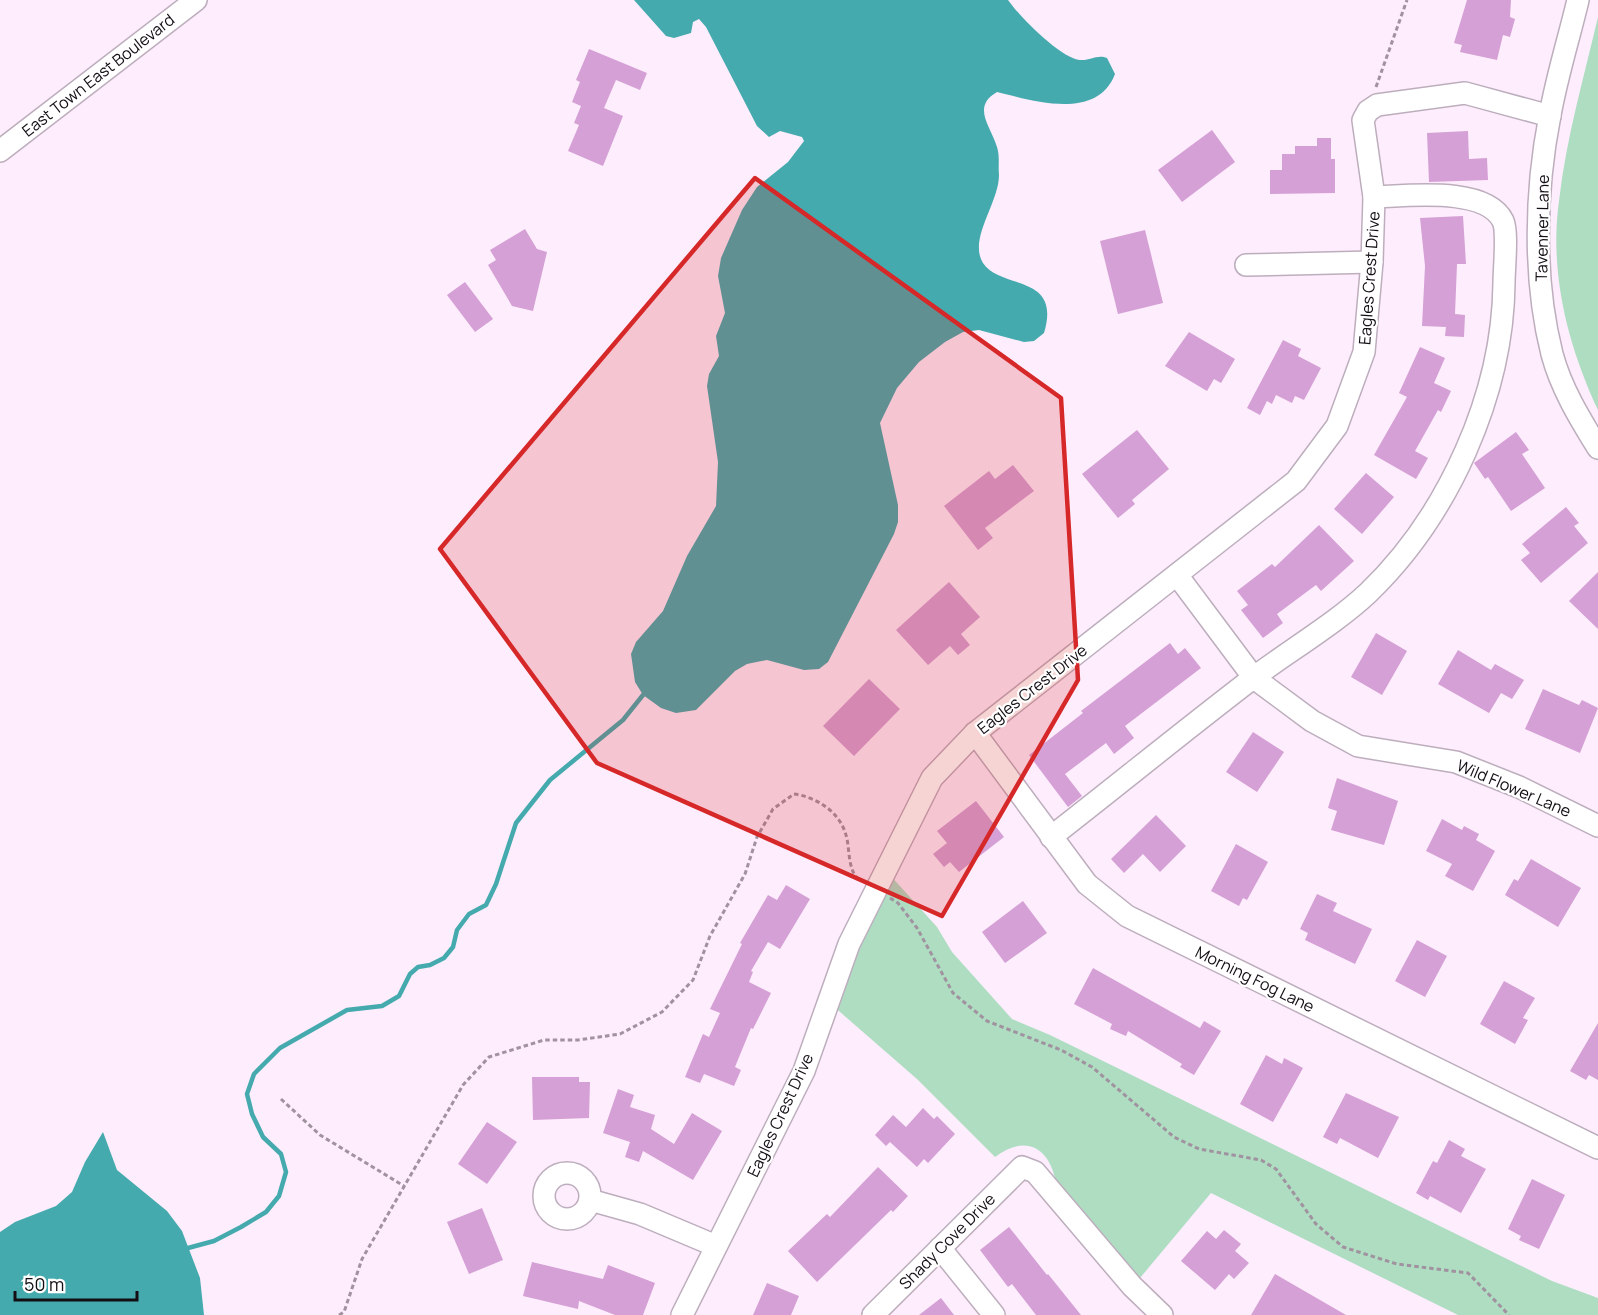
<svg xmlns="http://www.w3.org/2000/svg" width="1598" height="1315" font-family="Manrope,sans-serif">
  <rect width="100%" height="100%" fill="#feedfd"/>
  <g fill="#aeddc2">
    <path d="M1598,17V410C1568,346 1549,273 1559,201C1566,139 1584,77 1598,17Z"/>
    <path d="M889,874L937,927L952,952L1012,1019L1050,1035L1552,1281L1598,1298V1315H1458L1211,1193L1140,1278L1055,1178C1047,1144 1022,1136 995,1157L917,1079L832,1005Z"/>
  </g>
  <g fill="#44aaae">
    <path d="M634,0H1008C1019,16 1061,59 1080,60C1090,61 1097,54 1107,58L1115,74C1097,121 1034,101 997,92C971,107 991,126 997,147C1000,156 998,166 999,175C999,203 968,239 983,263C1000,290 1062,273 1044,333L1034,341L1024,342L979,330L963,332L945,342L919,362L897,388L880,423L898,505V522L894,534L828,662L819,669L804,670L767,660L747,664L735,671L696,710L676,713L661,708L643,695L635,682L631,654L636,642L663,611L687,556L716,506L718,462L707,386L709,374L719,356L716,336L725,313L718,276L721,258L742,210L757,187L788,162L804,141L802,137L780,131L769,137L757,126L706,27L699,19L693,22L691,33L674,38L666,36Z"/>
    <polygon points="103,1132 117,1170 167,1211 182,1231 200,1278 204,1315 0,1315 0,1232 15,1222 56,1206 72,1192 85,1162"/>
  </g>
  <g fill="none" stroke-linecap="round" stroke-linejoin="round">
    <polyline stroke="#44aaae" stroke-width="4.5" points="188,1248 214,1241 241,1227 266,1212 279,1196 286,1172 281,1154 263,1137 252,1114 247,1094 254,1074 280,1048 347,1010 382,1006 399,996 410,974 418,967 430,965 444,958 453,947 457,930 469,914 486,905 496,884 516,823 550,780 623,720 643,695"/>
  </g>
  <g fill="#d5a0d5">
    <polygon points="1467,0 1511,0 1510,17 1515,19 1510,37 1503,35 1497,60 1460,52 1462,45 1454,43"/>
    <polygon points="589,49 647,73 640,90 616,80 604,108 623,116 603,166 568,151 579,125 574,123 581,106 572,102 580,82 576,80"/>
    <polygon points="1212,130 1235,162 1182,202 1158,170"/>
    <polygon points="1468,131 1469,159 1487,158 1488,180 1429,182 1427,133"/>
    <polygon points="1317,138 1331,138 1331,159 1335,159 1335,193 1270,194 1270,170 1282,170 1282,154 1295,154 1295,146 1317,146"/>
    <polygon points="1463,216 1466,264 1457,264 1455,314 1465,315 1464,337 1445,336 1446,327 1422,326 1425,266 1420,218"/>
    <polygon points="525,229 537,249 547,252 533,311 512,306 488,265 496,260 490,250"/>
    <polygon points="1145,230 1163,303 1118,314 1100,241"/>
    <polygon points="465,282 493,319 475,332 447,295"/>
    <polygon points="1189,332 1235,359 1221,383 1214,379 1207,391 1165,366"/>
    <polygon points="1283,340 1301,349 1298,356 1321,368 1304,400 1295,396 1292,403 1276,395 1272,404 1267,401 1260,415 1247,408"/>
    <polygon points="1420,347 1445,358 1434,383 1451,391 1441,412 1438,410 1415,451 1428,458 1416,479 1374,455 1407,397 1399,393"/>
    <polygon points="1137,430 1169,469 1132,500 1135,504 1118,518 1082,474"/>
    <polygon points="1516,432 1529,450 1522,454 1545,488 1511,511 1488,477 1485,479 1474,463"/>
    <polygon points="1013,465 1034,491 985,528 993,538 978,550 944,506 989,471 995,479"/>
    <polygon points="1366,473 1394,497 1362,534 1334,509"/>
    <polygon points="1566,507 1579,523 1574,526 1588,543 1541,583 1521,560 1530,553 1522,544"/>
    <polygon points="1319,525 1354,561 1321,591 1316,585 1277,614 1283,623 1263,638 1241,610 1248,605 1237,591 1272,564 1275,567"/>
    <polygon points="1598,572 1598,629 1569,601"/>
    <polygon points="949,582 980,617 961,634 970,645 958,655 950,646 928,665 896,630"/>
    <polygon points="1376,633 1407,651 1382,695 1351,677"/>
    <polygon points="1170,643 1178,654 1185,648 1201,668 1125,726 1134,738 1114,754 1106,743 1065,774 1082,796 1068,807 1029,755 1083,713 1081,711"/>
    <polygon points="1458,650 1491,670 1495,664 1524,680 1512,699 1501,693 1489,713 1438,684"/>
    <polygon points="869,679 900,709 854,756 823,726"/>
    <polygon points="1543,689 1579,705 1582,700 1598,708 1580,753 1525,729"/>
    <polygon points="1253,732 1284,752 1257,792 1226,772"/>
    <polygon points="1337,778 1398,801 1384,845 1331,830 1337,811 1328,808"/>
    <polygon points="976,801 1004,837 959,872 950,862 944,867 933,854 947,843 937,831"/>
    <polygon points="1156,815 1186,846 1160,872 1143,854 1124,873 1111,859"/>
    <polygon points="1442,819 1462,830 1464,826 1479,834 1476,840 1495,851 1473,891 1445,876 1452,864 1426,851"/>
    <polygon points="1236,844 1268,862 1247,900 1243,898 1239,906 1211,891"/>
    <polygon points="1531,859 1581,888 1558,927 1505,895 1514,879 1518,881"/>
    <polygon points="786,885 810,899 780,949 768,942 751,971 753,972 749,982 771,993 753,1029 751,1028 735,1067 741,1070 734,1086 704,1074 700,1083 685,1077 703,1034 709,1037 720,1013 710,1009 742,944 740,943 768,895 777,900"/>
    <polygon points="1317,894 1337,903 1333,911 1372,929 1355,964 1305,940 1308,933 1300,929"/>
    <polygon points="1023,901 1047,933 1005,963 982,932"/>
    <polygon points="1417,940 1447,956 1425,997 1395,981"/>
    <polygon points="1093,968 1200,1028 1204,1021 1221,1031 1194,1075 1180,1067 1182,1064 1128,1031 1126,1036 1110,1029 1112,1024 1074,1004"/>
    <polygon points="1504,981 1535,998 1523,1018 1528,1020 1515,1044 1480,1024"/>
    <polygon points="1598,1023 1598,1080 1589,1075 1586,1080 1570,1071"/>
    <polygon points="1266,1055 1282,1064 1284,1058 1303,1068 1273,1122 1240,1104"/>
    <polygon points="532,1077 579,1077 579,1082 590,1082 589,1118 533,1120"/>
    <polygon points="618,1089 634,1095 630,1107 655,1115 651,1129 674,1144 692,1113 722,1131 693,1180 643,1151 639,1162 625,1157 630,1142 603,1133"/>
    <polygon points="1346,1093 1399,1117 1378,1158 1340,1138 1337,1144 1323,1137"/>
    <polygon points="923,1108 934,1119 937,1116 955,1134 928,1163 924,1159 917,1167 890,1142 886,1146 875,1135 893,1115 906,1127"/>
    <polygon points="487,1122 517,1142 487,1184 458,1164"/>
    <polygon points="1449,1140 1465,1149 1461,1156 1486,1169 1461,1213 1430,1196 1428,1200 1416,1193 1433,1161 1437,1163"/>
    <polygon points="878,1167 908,1196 893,1212 891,1210 817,1282 788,1251 827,1214 830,1217"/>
    <polygon points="1532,1179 1565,1195 1539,1249 1519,1240 1521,1236 1508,1229"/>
    <polygon points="482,1208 503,1260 469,1274 447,1222"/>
    <polygon points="1009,1227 1047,1275 1048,1274 1081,1315 1036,1315 1012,1284 1008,1287 980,1250"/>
    <polygon points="1224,1230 1241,1244 1235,1251 1249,1263 1234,1279 1229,1274 1215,1290 1181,1261 1207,1231 1216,1239"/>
    <polygon points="532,1262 603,1279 608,1265 655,1283 643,1315 615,1315 579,1301 578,1309 523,1296"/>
    <polygon points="1275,1274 1346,1315 1251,1315"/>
    <polygon points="767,1283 799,1296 791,1315 753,1315"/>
    <polygon points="941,1298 954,1315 919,1315"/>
  </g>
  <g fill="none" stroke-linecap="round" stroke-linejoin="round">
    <defs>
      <g id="minor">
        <path d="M1578,0C1569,38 1557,76 1550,115C1535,191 1533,279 1552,354C1561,388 1580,419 1598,448"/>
        <polyline points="0,151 196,0"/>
        <polyline points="1246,265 1372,262"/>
        <polyline points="1177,575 1254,678 1312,721 1358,746 1456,762 1519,787 1598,826"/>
        <polyline points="975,733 1087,884 1127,916 1598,1148"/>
        <path d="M1051,837C1119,784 1185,730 1253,678C1289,651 1336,623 1368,593C1448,516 1503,395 1504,283C1504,269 1508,232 1503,221C1486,186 1407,196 1374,197"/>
        <circle cx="567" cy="1196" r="23"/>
        <polyline points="590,1200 640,1214 716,1246"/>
        <polyline points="940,1248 994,1315"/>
        <polyline points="682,1315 804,1071 849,944 932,778 975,733 1296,481 1337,426 1364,352 1372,262 1374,197 1363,120 1368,111 1377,105 1465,93 1550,116"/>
        <polyline points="873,1315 1022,1167 1035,1172 1132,1286 1162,1315"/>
      </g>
    </defs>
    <use href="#minor" stroke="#bdaebd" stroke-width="24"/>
    <g stroke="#a0939f" stroke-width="3" stroke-dasharray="4.5 3" stroke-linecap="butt">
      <polyline points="1376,87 1407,0"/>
      <polyline points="890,898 898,903 917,928 953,993 987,1021 1061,1050 1092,1067 1174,1137 1199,1149 1261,1160 1276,1169 1316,1224 1343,1247 1397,1264 1468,1273 1509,1315"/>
      <polyline points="281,1099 320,1135 404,1186"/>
      <path d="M339,1315L344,1312L362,1259L463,1085L489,1057L544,1040H578L620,1034L662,1012L693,980L710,936L745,874L757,837L773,809L794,794C816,797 838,811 845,832C851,847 846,872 861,881"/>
    </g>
    <use href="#minor" stroke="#fff" stroke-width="21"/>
  </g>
  <path fill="#d62828" fill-opacity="0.2" stroke="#d62828" stroke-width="4.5" stroke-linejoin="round" d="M755,178L1061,398L1078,680L942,916L597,763L440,549Z"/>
  <g text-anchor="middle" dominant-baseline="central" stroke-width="4.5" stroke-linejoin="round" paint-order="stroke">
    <g font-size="16" fill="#130e13" stroke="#fff">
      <text transform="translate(98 75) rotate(-38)">East Town East Boulevard</text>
      <text transform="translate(1542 228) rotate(-89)">Tavenner Lane</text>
      <text transform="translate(1369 278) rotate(-86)">Eagles Crest Drive</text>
      <text transform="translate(1032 689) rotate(-38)">Eagles Crest Drive</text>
      <text transform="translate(1514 788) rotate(23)">Wild Flower Lane</text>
      <text transform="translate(1255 979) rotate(26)">Morning Fog Lane</text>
      <text transform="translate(780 1115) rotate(-65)">Eagles Crest Drive</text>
      <text transform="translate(947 1241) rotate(-45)">Shady Cove Drive</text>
    </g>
  </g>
  <path d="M15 1291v9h122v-9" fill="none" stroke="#130e13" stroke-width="3"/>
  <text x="24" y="1291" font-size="18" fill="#130e13" stroke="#ffffff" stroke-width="4.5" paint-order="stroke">50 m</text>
</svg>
